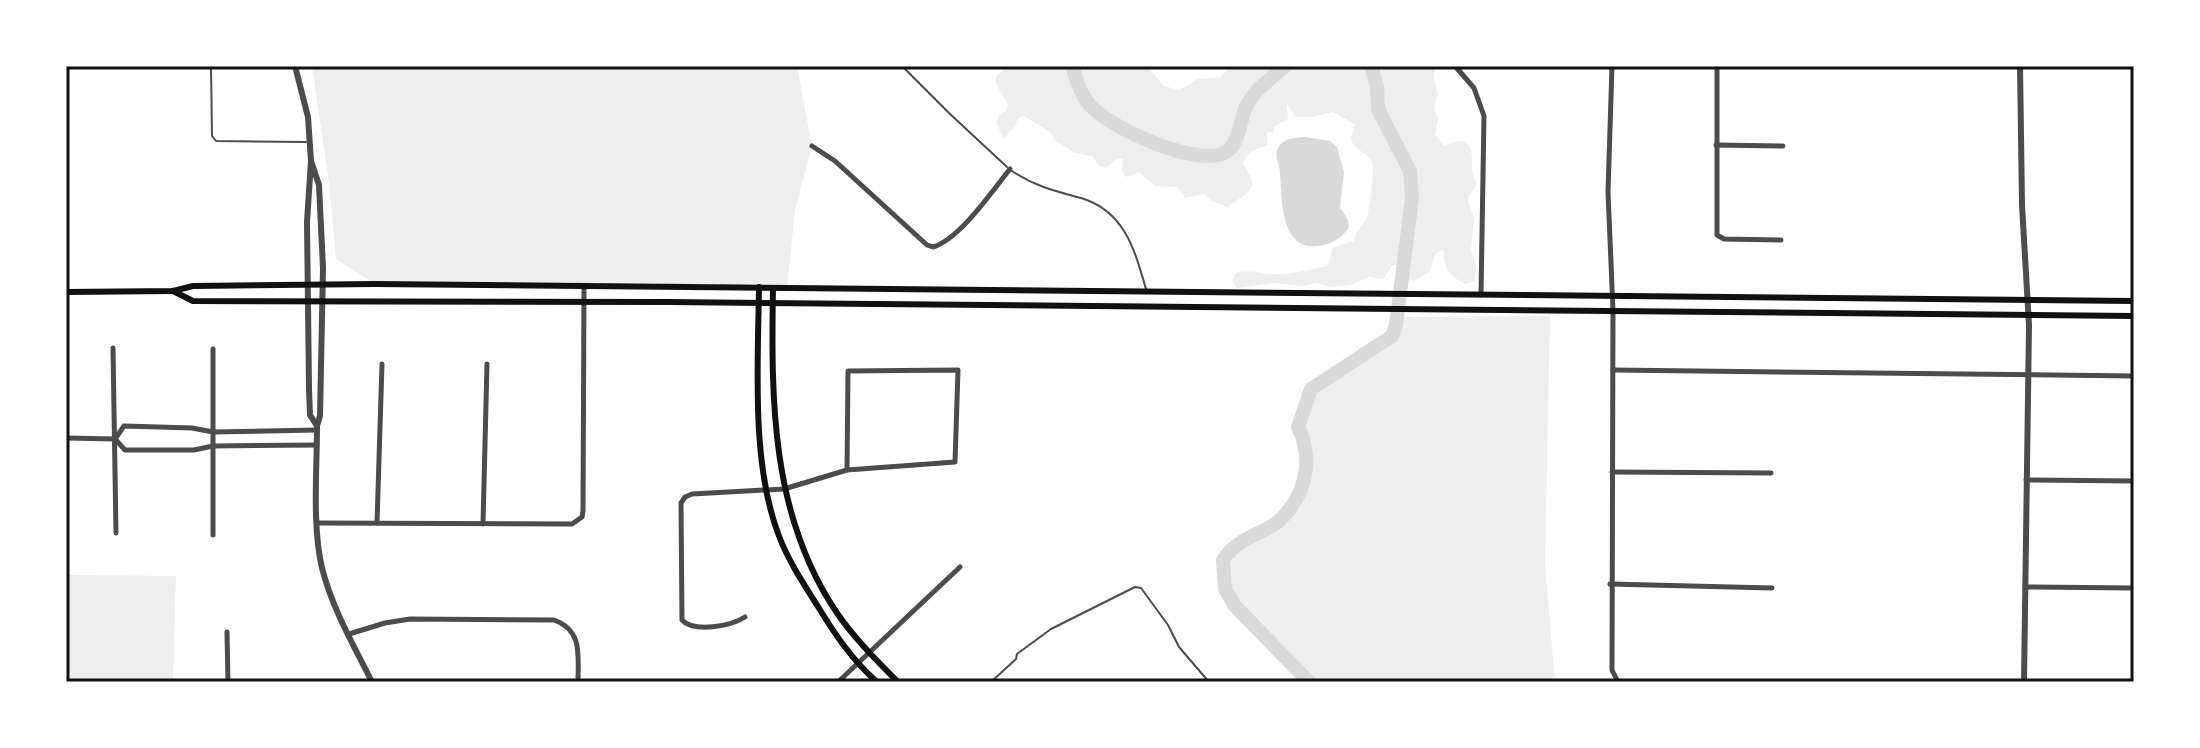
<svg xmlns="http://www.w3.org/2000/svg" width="2200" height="748" font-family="'PT Sans Narrow',sans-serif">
  <rect width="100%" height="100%" fill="#fff"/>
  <g fill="#eee">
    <polygon points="312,66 797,66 812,146 795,210 787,287 375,284 336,259 329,183"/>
    <path d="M1010,66H1147L1164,86L1179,90L1198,79L1220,77L1231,66H1435L1434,78L1438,94L1434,107L1438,119L1435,135L1444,146C1464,137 1473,140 1472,165C1471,172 1475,178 1476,186L1469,195L1468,202L1474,218L1471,249L1476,267L1475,281L1465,284C1451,277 1443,269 1444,252L1442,250L1436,253L1429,272L1414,281L1406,278L1398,265H1393L1383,279L1368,277L1351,285L1331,287L1317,283L1302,286L1273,283L1236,288L1232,281L1236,273C1254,269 1260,274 1275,274C1291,275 1311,269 1327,266L1330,262L1332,248L1354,241C1356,229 1361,229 1366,220C1369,217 1374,168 1373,165C1369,149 1340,149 1356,125L1333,112L1313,117H1296L1287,105L1288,119L1275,126L1273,132H1267V145C1255,150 1249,149 1243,163C1245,169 1251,175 1252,181C1254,193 1235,201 1227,207L1212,201L1204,194L1185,198L1177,187L1155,186L1139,172L1126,177L1122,170L1123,158L1117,159L1106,168L1099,166L1092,156L1075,153L1056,141L1050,132L1024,116L1018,118L1015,125L1004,138L996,123L999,116L1006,111L1008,104L995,82L997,75Z"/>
    <path d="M1550,316L1545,564L1555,682H1309C1295,667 1281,651 1266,637C1251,623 1235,611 1226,591C1207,546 1254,542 1278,522C1283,518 1286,512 1289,507C1308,481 1313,457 1298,427L1311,389L1392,336L1397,317Z"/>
    <polygon points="66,575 176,576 173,682 66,682"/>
  </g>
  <path fill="#d9d9d9" d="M1305,137L1330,141L1337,147L1344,172L1340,207L1348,220L1349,227C1341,239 1332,244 1318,246C1280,251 1282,198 1280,173C1280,165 1274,157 1278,148C1283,138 1294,138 1305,137Z"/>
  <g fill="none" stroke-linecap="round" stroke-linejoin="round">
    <g stroke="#d9d9d9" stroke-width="14">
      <path d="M1072,66C1077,82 1081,97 1094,109C1114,129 1203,171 1229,150C1240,140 1240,118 1247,105C1255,89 1272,78 1285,66"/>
      <path d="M1309,682L1235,606L1225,589L1223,560C1227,555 1231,549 1236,546C1249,535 1268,531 1280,520C1306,495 1314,459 1298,427L1311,389L1392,336L1396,325L1412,198L1410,171L1378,109L1377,86L1371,66"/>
    </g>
    <g stroke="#4c4c4c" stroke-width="2">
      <polyline points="211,66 212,136 216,141 306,142"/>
      <polyline points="902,66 950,114 1007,167"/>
      <path d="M1012,171C1034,186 1055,191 1081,198C1125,211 1135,251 1146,289"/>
      <polyline points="991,682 1016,659 1017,654 1051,629 1135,587 1141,588 1168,625 1179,647 1209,682"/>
    </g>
    <g stroke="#4c4c4c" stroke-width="5">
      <polyline points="1455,66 1474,88 1484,116 1481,295"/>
      <polyline points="1612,66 1608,192 1613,310 1612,670 1618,682"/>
      <polyline points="1717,66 1717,235 1724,239 1781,240"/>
      <polyline points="1716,145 1783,146"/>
      <path d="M812,146L835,161L927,245L933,247C960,239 992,191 1010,169"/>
      <polyline points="113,348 116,533"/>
      <polygon points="958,370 955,462 847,470 848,371"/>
      <polyline points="1613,370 2134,376"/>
      <polyline points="66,438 115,439 125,450 194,450 213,446 317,445"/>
      <polyline points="115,439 124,426 192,428 213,432 317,430"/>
      <polyline points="1612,472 1771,473"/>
      <polyline points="2026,480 2134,481"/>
      <polyline points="318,523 572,524 582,517 583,511 584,288"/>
      <polyline points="377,523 382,364"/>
      <polyline points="483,524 487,364"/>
      <polyline points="213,535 213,349"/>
      <polyline points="1610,584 1772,588"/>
      <polyline points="2025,587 2134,588"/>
      <path d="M745,617C731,626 694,633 682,620L681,503L685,497L692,494L784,489L847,470"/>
      <polyline points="227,632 228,682"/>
      <path d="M349,634L385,623L410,619L554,620C583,630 578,656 578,682"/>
      <polyline points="838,682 960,567"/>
    </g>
    <g stroke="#4c4c4c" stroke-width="6">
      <polyline points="295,66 308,117 311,161 307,222 309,389 310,415 317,426"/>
      <polyline points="2020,66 2022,205 2029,325 2024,682"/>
      <path d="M311,161L319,185L323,268L320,416L317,426C317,470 312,526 322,568C332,608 354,646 372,682"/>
    </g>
    <g stroke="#111" stroke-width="6">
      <path d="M759,287C758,364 751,464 779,536C788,560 803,583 817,605C834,633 852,660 877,682"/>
      <path d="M773,288C771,400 771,516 837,613C854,638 877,661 898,682"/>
      <polyline points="173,291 193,301 668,302 2134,316"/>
      <polyline points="66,292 173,291 193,286 375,284 2134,301"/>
    </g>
  </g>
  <rect width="2200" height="748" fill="none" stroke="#ffffff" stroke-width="136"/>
  <rect x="68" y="68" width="2064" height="612" fill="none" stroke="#111" stroke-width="3"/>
</svg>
